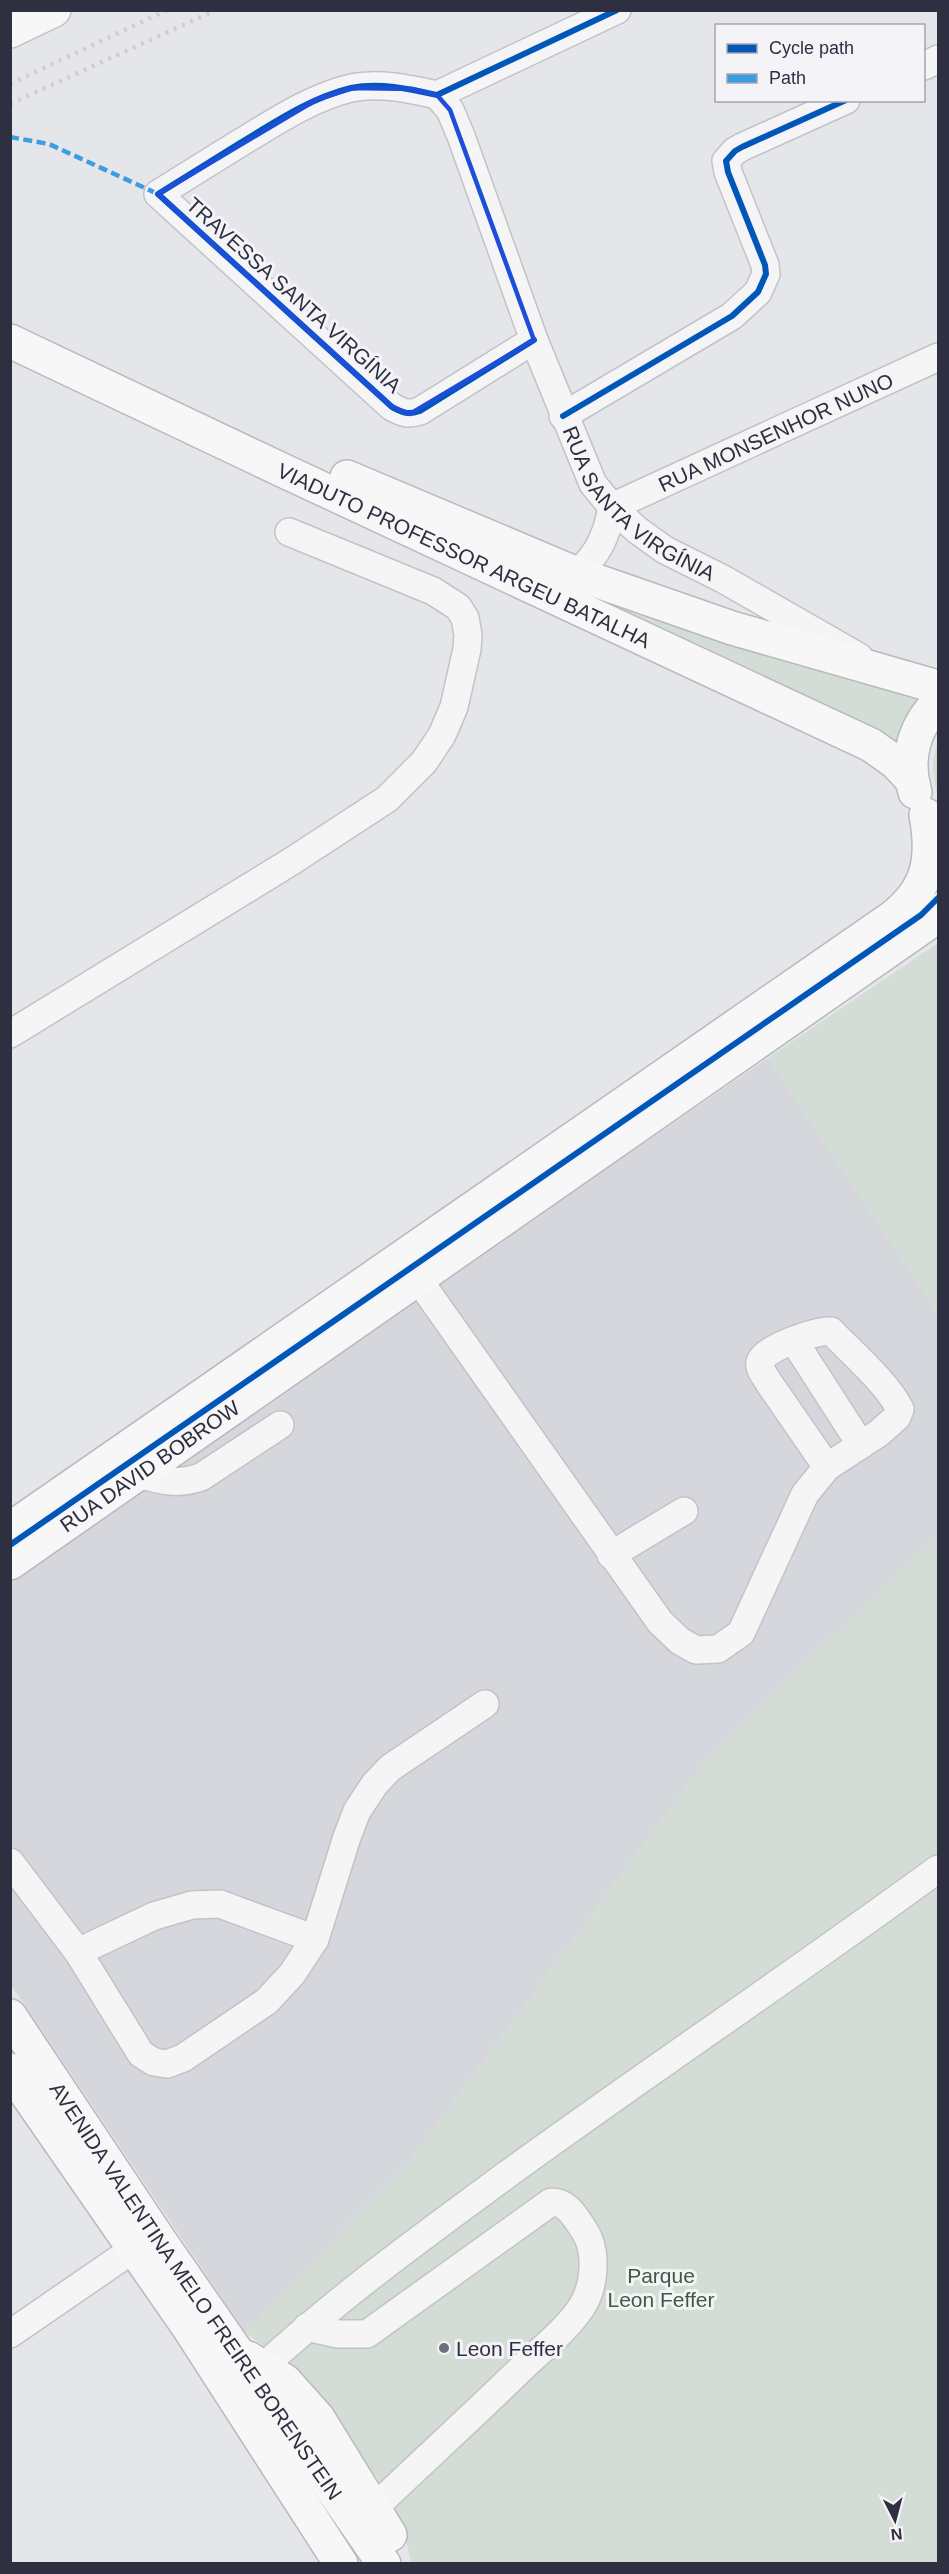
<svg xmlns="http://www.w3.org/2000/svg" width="949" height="2574" font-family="Arial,sans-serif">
  <rect width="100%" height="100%" fill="#e5e6e9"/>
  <polygon fill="#d6d7dd" points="768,1058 938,1313 938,1534 706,1760 409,2162 245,2332 11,1985 10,1577"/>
  <g fill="#d4dcd6">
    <polygon points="583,591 777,657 931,704 905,753 579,600"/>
    <path d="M938,742V796C932,776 931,761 938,742Z"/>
    <polygon points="938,943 938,1313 768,1058"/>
    <polygon points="938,1534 938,2563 411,2563 402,2521 379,2481 292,2367 245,2332 409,2162 706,1760"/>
  </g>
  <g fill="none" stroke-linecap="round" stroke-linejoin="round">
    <defs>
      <g id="minor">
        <polyline points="924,66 938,59"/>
        <path id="s1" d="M437,95L450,110L461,136L534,340L593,484L612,507L637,530L665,550L723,579L859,657"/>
        <path d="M534,340L420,411C408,415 403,413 392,407L158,194C185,177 213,160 240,143C275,122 310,98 351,88C379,82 410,89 437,95L617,10"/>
        <polyline points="563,416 732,316 758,292 766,274 765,265 728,172 726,161 735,151 742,147 846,100"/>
        <path id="s2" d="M612,507L938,357"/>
        <path d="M577,574C598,554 607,536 612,507"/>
        <polyline points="10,1034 292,861 387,799 424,762 442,735 454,707 467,649 468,635 465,618 458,607 433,591 289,532"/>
        <path d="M418,1279L660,1622L680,1641L696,1650L718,1649L741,1633L805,1494L827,1467L879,1433L897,1417L900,1409C886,1382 852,1353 831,1331C818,1330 763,1348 760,1362C758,1369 766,1377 769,1383L827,1467"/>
        <polyline points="794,1341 861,1445"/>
        <path d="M139,1474C162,1481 178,1485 201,1477L280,1425"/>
        <polyline points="611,1555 684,1511"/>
        <polyline points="10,1862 78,1952 141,2054 154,2062 167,2064 183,2058 267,2001 292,1974 315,1939 347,1837 357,1811 374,1785 390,1768 485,1704"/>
        <polyline points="78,1952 154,1916 192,1905 220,1904 315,1939"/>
        <path d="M307,2327L338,2334H367L551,2202C568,2202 575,2217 584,2230C598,2251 595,2287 581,2308C566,2330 542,2349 523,2367C474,2415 423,2461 374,2508"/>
        <polyline points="10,2334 135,2248"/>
        <path d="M263,2367C339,2297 422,2237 505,2176C648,2072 796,1973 938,1869"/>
      </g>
      <polyline id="major" points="10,31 54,10"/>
      <g id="highway">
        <path id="s3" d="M10,341L282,470L871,745L895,762L912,780"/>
        <polyline points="347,477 577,574 732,628 938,687"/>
        <path d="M915,792C905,759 914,726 938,703"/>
        <path d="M10,1529L893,917C929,889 934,858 926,815"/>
        <path id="s4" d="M10,1563L938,916"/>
        <path id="s5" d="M10,2016L158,2238L384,2564"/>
        <polyline points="10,2070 189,2328 341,2564"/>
        <polyline points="248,2358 285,2381 318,2418 390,2535"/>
      </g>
    </defs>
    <use href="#minor" stroke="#c2c3c6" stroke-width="30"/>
    <use href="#major" stroke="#c2c3c7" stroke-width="36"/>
    <use href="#highway" stroke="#b8b9be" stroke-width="36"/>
    <use href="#minor" stroke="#f5f5f6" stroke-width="27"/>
    <use href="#major" stroke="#f7f7f8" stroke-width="33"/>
    <use href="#highway" stroke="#f7f7f8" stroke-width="33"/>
    <g stroke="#ceced1" stroke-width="4.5" stroke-dasharray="3 6" stroke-linecap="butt">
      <polyline points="10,84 167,10"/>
      <polyline points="10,104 216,10"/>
    </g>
    <polyline stroke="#3d9de3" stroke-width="4.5" stroke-dasharray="9 4.5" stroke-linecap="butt" points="10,137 49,144 158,194"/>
    <defs>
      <g id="cycleway">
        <path d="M534,340L420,411C408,415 403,413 392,407L158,194C185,177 213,160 240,143C275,122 310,98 351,88C379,82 410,89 437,95L617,10"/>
        <polyline points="563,416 732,316 758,292 766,274 765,265 728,172 726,161 735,151 742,147 846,100"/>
        <polyline points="10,1545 921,915 938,898"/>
      </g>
    </defs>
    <use href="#cycleway" stroke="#f4f4f8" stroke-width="10"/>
    <use href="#cycleway" stroke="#0057b8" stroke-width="6"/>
  </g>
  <path fill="none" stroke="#1d4ed8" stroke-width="4.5" stroke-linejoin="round" d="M352,88L412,89L437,95L450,110L534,340L410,414L392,407L158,194L316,100Z"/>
  <circle fill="#6e6f7c" stroke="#f4f4f8" stroke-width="2" cx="444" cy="2348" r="6"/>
  <g text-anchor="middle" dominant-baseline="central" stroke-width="6" stroke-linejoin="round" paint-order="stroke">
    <g font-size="21" fill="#2e2f41" stroke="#f4f4f8">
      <text transform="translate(294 295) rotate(42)">TRAVESSA SANTA VIRGÍNIA</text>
      <text stroke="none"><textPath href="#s2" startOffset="180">RUA MONSENHOR NUNO</textPath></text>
      <text stroke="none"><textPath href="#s1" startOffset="466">RUA SANTA VIRGÍNIA</textPath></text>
      <text stroke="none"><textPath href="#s3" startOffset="502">VIADUTO PROFESSOR ARGEU BATALHA</textPath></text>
      <text stroke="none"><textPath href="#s4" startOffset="170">RUA DAVID BOBROW</textPath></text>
      <text stroke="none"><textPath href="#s5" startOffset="332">AVENIDA VALENTINA MELO FREIRE BORENSTEIN</textPath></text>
    </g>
    <g font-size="21" fill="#3c5b40" stroke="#f4f4f8">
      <text x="661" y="2275">Parque<tspan x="661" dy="24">Leon Feffer</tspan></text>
    </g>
    <g font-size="21" fill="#2e2f41" stroke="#f4f4f8" text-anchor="start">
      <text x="456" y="2348">Leon Feffer</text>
    </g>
  </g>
  <rect width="949" height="2574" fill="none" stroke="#2e2f41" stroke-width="24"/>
  <rect x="715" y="24" width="210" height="78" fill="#f4f4f8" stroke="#a5a5af" stroke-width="1.5"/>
  <rect x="727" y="44" width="30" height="9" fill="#0057b8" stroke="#a5a5af" stroke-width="1.5"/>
  <text x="769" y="54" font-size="18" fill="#2e2f41">Cycle path</text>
  <rect x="727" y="74" width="30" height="9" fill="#3d9de3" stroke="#a5a5af" stroke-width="1.5"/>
  <text x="769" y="84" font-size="18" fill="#2e2f41">Path</text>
  <g transform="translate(895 2520) rotate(174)" stroke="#f4f4f8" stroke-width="4.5" paint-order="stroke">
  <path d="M0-4.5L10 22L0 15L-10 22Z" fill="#2e2f41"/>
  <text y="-9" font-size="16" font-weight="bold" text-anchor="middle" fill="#2e2f41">N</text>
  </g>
</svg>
